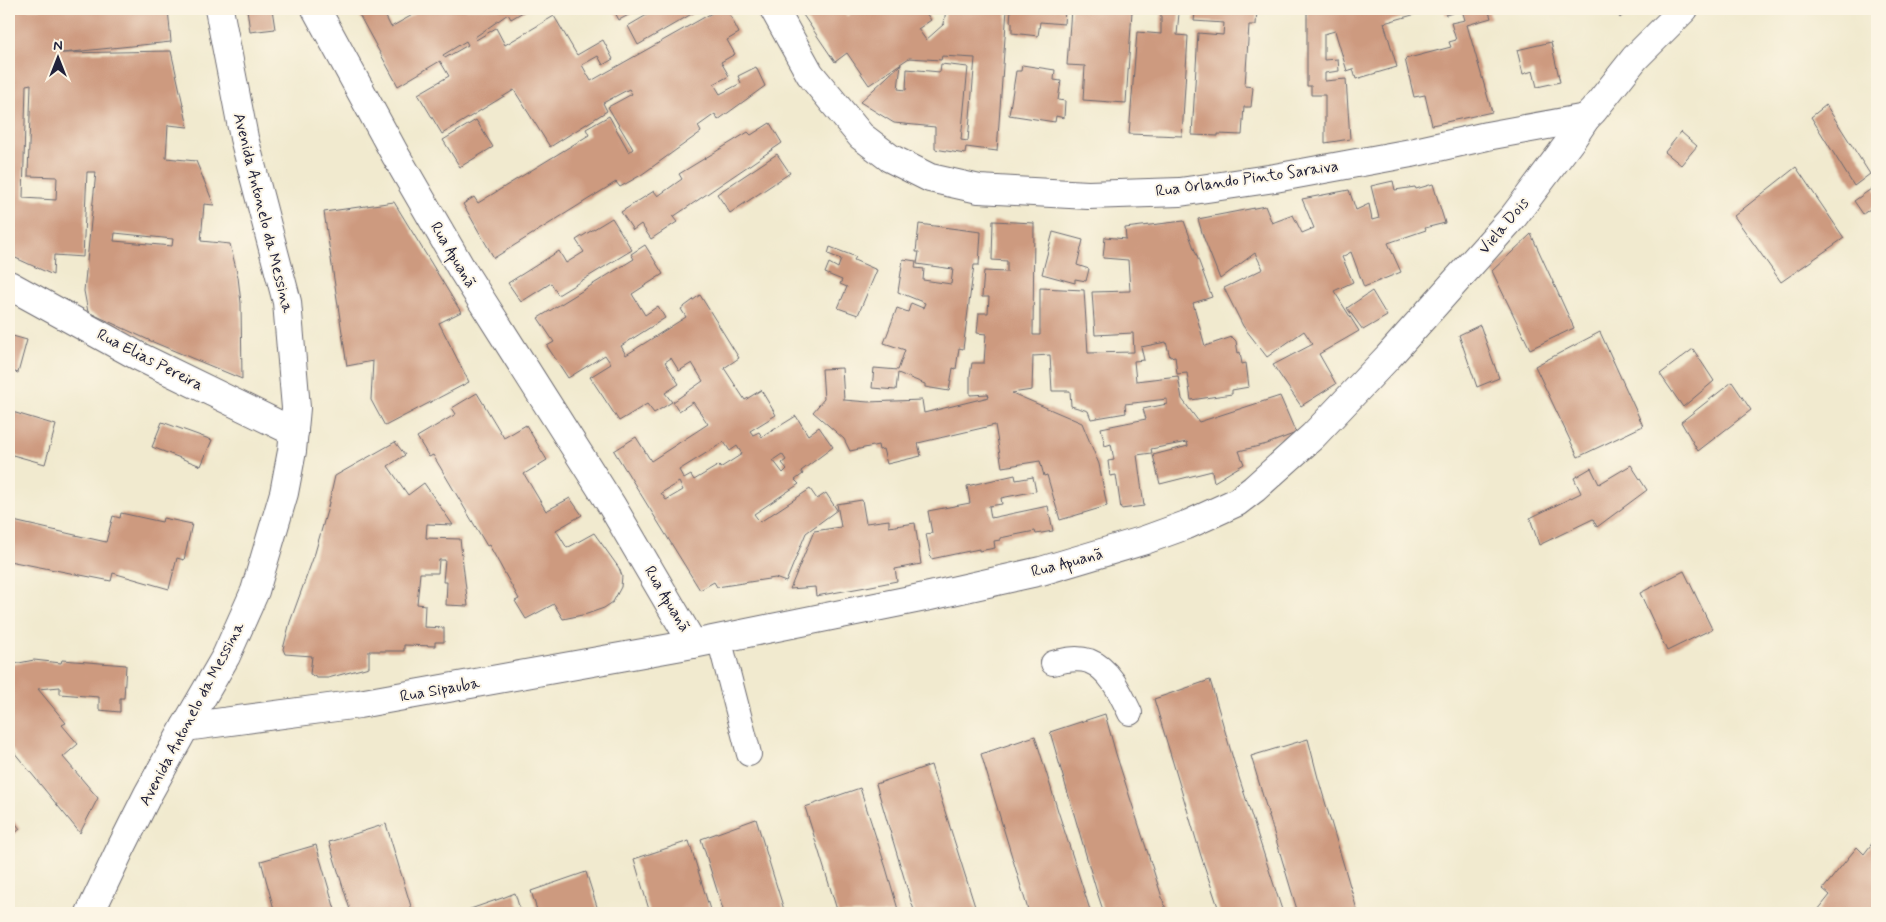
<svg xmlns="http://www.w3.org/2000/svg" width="1886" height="922" font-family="Mynerve,sans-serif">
  <rect width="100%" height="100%" fill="#fcf5e5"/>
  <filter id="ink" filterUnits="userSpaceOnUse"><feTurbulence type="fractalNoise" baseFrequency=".02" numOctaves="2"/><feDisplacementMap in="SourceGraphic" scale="10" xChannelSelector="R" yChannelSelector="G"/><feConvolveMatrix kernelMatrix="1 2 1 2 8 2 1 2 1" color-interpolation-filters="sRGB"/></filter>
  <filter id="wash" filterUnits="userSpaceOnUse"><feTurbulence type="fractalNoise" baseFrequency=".0096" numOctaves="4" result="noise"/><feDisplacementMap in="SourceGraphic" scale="20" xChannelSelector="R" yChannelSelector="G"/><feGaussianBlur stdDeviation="1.12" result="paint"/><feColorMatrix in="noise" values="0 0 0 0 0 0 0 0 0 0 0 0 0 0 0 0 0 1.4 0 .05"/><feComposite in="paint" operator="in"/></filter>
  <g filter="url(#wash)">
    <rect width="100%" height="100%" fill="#f1eacf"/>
    <g id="blocks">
      <g fill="#cd9a7f" fill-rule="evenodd">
        <path d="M9,9H168L171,42L62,53L171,51L188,127L168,125L166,158L196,161L214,205L204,204L201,241L230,244L238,277L241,303L242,379L153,342L88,312L84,291L96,172H87L83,257L54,255L53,275L9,255ZM31,84L28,176L57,177L56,200L23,198L26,85ZM115,233L173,239L172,246L114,241Z"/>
        <polygon points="247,9 272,9 275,29 250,32"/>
        <path d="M356,9H386L387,11L384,13L391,27L416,13L415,9H528L511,19L508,14L475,37L476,40L496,28L505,45L554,16L577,55L603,40L613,59L603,65L598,56L582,65L591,81L719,9H727L739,33L727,40L735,54L721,62L729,76L714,84L720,94L741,83L738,76L756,67L765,86L718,120L715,114L698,126L701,132L641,175L620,187L616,182L494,258L463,204L474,197L478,203L589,135L586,129L609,116L629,152L633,149L608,107L632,94L629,89L603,103L607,111L550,147L514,90L442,134L418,94L449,76L440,61L398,86ZM466,41L468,45L445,58L443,55Z"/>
        <polygon points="613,9 640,9 619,20"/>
        <polygon points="657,9 693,9 695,12 638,45 628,26"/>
        <polygon points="799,9 842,9 847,16 858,9 923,9 931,20 918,29 926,40 944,24 946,9 1007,9 997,151 966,147 965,154 935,149 935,127 894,123 860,102 901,64 898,89 906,90 907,69 940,72 941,64 968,67 961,140 968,141 975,58 942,56 941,60 909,58 869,85 847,53 835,62"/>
        <polygon points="1011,9 1065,9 1064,24 1040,22 1038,36 1012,33 1012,23 1010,22"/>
        <polygon points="1071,9 1257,9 1256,25 1249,25 1245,86 1253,87 1251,107 1244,107 1242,135 1218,134 1218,136 1192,135 1198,33 1223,35 1224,23 1194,21 1195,13 1179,13 1177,35 1188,36 1182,136 1129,134 1137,32 1161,34 1161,13 1132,11 1126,103 1083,100 1085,66 1067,65"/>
        <polygon points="1307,9 1434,9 1384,23 1397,67 1356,79 1353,69 1347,71 1335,31 1324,34 1324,60 1338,59 1339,71 1325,73 1325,81 1346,79 1350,139 1325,143 1325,95 1311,95 1311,86 1307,86"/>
        <polygon points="1444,9 1488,9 1491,18 1467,25 1492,112 1432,125 1425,95 1414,97 1405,59 1451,47 1449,42 1456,40 1451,23 1465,20 1462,10 1446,15"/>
        <polygon points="1614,9 1630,9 1620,18"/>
        <polygon points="1551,42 1560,82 1537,87 1533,71 1523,74 1517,50"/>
        <polygon points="1022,65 1055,70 1054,80 1061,81 1058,100 1065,101 1064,118 1056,116 1055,122 1009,115 1016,71 1021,71"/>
        <polygon points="1826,105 1870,174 1854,186 1811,117"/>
        <polygon points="476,120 493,147 460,167 443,140"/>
        <polygon points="770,123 782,143 673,217 677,222 651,239 641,224 633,230 621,212 654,191 658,196 682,179 679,174 748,132 751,135"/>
        <polygon points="1681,132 1697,146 1681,165 1665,152"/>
        <polygon points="777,154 790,173 730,213 717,194"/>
        <polygon points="1796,167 1844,238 1781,282 1734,216"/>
        <polygon points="1393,181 1395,190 1415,187 1416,189 1433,184 1445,223 1425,228 1426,230 1388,243 1401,272 1364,287 1351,252 1342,257 1353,282 1334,291 1359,331 1319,354 1336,384 1301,406 1273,365 1313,344 1312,343 1304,331 1267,357 1243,326 1224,288 1263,269 1255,253 1220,279 1203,236 1198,219 1265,206 1272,223 1293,215 1302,233 1314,228 1302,199 1349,190 1356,210 1369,204 1372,220 1379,218 1371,186"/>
        <polygon points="1874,187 1877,192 1877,204 1863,214 1854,201"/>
        <polygon points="394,202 461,312 439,323 469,382 385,426 371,400 373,361 347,366 324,212"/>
        <polygon points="612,218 632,250 558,295 551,283 521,302 508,283 559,251 566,263 584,252 576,240"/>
        <polygon points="993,221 1034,223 1033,335 1040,335 1040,288 1084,290 1088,353 1134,352 1133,333 1095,335 1092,292 1130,291 1128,260 1103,258 1105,237 1126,239 1125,228 1184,221 1212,297 1193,303 1205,346 1232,337 1236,341 1238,353 1240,352 1242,364 1246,363 1249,387 1232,390 1232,394 1191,400 1187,373 1177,374 1175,356 1170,357 1166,342 1141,347 1144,360 1134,361 1136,381 1178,376 1182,399 1199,422 1280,396 1296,433 1267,444 1239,451 1244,464 1214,482 1212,471 1160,484 1153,455 1188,446 1187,442 1151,449 1152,453 1137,455 1144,506 1121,509 1116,475 1110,476 1108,461 1114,460 1111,444 1105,446 1101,428 1146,419 1143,409 1167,404 1167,399 1125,404 1126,413 1091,419 1088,411 1071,406 1070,391 1052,391 1050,355 1033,356 1032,390 1012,393 1082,423 1099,464 1107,506 1060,520 1047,475 1044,476 1040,461 1002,467 995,425 918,443 921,456 887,464 883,449 879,450 878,445 850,451 844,439 813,412 824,399 822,369 842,368 844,400 868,402 922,400 924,413 989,397 988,394 970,395 970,375 972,363 984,363 986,334 977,333 979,313 988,313 989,297 982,297 984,271 1007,272 1007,261 992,260"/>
        <polygon points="919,224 981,232 979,265 974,265 963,349 959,348 956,369 953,368 949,391 925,387 925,384 898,373 896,390 872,388 874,368 898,370 905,350 884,343 897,308 908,312 911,303 923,308 925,303 898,292 903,259 916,261 915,268 924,269 923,280 951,284 953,269 917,264 919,252 916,252"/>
        <polygon points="1053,232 1083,240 1077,265 1089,269 1086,281 1075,279 1075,283 1042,274"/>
        <polygon points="1531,234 1574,328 1530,349 1492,271"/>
        <path d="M645,245L663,274L632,294L645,315L658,306L665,318L621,346L626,355L686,317L681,309L700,295L739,358L724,368L745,400L761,390L776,415L750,431L753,435L759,432L762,437L796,416L808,435L819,427L833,447L801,471L803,474L795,480L799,484L754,514L760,522L810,489L817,499L826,493L837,510L806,533L786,582L775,578L717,587L714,582L700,590L614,451L636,437L651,461L708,424L693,402L679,411L673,402L703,381L692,363L679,371L671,358L665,362L679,384L665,393L672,402L654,413L647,404L619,421L590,377L611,364L605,355L568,378L547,346L554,342L538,318L634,259L631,254ZM724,442L730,451L737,446L742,454L720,468L719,465L694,480L691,475L684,479L679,470ZM782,454L786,460L782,463L787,469L783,473L773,460ZM679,482L683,490L666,500L661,493Z"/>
        <polygon points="830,247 856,257 854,260 877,270 858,315 838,308 847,287 840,284 842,280 825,273 829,263 838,268 841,259 828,254"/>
        <polygon points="1372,291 1387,316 1363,330 1347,308"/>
        <polygon points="1480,325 1499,378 1477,387 1459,335"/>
        <polygon points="1600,332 1643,426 1578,457 1535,366"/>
        <polygon points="9,335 27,340 18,373 9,370"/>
        <polygon points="1693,349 1714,381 1683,407 1660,374"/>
        <polygon points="1732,382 1751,410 1698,451 1681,422"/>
        <polygon points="477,393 504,438 526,425 547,460 524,474 546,511 570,498 582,515 556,530 567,548 594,533 619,568 622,576 621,587 613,602 604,608 587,614 563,619 554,604 526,619 515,601 519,599 489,545 487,546 433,455 429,457 417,437 456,414 452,408"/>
        <polygon points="9,411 56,425 45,464 9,454"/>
        <polygon points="162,422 212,440 201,466 152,447"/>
        <polygon points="395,442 405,455 388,466 408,495 424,483 453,525 427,524 426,538 460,539 468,606 446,605 447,582 443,582 445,560 439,560 438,573 420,573 417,604 425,605 424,627 444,628 444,642 435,642 435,646 404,645 404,651 369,651 369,667 328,678 317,678 310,674 312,656 285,654 283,649 290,622 315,553 328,507 335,476"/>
        <polygon points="1631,465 1647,490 1597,527 1593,519 1539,545 1530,518 1581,493 1574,478 1591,468 1599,484"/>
        <polygon points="1015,475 1016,480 1033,477 1036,491 1001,498 1002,504 989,506 991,518 1048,506 1053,531 1036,534 1035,531 1000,538 1000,540 994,541 995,548 979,551 979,549 931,559 926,534 932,533 928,511 970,503 967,486"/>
        <polygon points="862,500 866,523 889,520 889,527 915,523 921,564 895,569 897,581 866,587 816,596 815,587 790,589 814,531 841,527 837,504"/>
        <polygon points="121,513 162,522 163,518 192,524 184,560 177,558 169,589 113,573 111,581 9,561 9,520 106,542 113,516 120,518"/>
        <polygon points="1684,571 1712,629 1667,651 1640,593"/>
        <polygon points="34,660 61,663 62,660 126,665 124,698 120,698 120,712 99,710 99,697 60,694 60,687 38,689 66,723 62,725 78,744 63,757 98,798 80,833 9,746 9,665"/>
        <polygon points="1210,680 1234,762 1283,913 1220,913 1201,856 1154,699"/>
        <polygon points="1105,714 1116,754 1167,913 1104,913 1096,889 1050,732"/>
        <polygon points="1035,736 1058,811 1091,913 1029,913 981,754"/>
        <polygon points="1308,739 1318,778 1358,913 1298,913 1251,756"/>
        <polygon points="931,765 943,805 977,913 915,913 911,901 876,784"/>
        <polygon points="860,788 886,868 899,913 838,913 805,807"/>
        <polygon points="9,815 20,829 9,838"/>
        <polygon points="756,819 785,913 724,913 701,839"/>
        <polygon points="386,824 413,913 351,913 329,842"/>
        <polygon points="1877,837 1877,913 1822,913 1818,910 1830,895 1823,889 1857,847 1864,854"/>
        <polygon points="689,841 711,913 650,913 634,859"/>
        <polygon points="316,845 336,913 275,913 261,861"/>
        <polygon points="586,872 599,913 538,913 531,891"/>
        <polygon points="515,893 521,913 459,913 505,897"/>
      </g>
    </g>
  </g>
  <g filter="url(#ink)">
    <use href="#blocks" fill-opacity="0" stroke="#6a686f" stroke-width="1"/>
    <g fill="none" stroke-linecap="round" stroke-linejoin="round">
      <defs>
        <g id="service">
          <polyline points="719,638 749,754"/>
          <path d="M1053,663C1064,660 1077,657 1089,661C1110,669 1121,694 1130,713"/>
        </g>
        <g id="minor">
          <polyline points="316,9 396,156 461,268 612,506 693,644 930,596 1041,571 1145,540 1189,524 1237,502 1254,489 1313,436 1388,357 1514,216 1572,139 1586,118 1593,111 1635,58 1684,9"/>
          <polyline points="774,9 810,74 861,136 890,158 930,178 979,189 1088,195 1180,192 1275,178 1411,153 1487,136 1586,118"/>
          <polyline points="9,285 138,356 294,432"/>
          <polyline points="185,727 359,704 693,644"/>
        </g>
        <polyline id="tertiary" points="90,913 119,852 148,794 185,727 226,656 255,591 284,493 292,451 296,408 287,302 244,138 219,9"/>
      </defs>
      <use href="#service" stroke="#6a686f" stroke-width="26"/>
      <use href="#minor" stroke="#6a686f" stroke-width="30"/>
      <use href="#tertiary" stroke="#6a686f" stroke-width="30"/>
      <use href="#service" stroke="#fff" stroke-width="24"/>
      <use href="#minor" stroke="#fff" stroke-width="28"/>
      <use href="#tertiary" stroke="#fff" stroke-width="28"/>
    </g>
  </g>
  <g text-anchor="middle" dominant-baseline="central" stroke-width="4" stroke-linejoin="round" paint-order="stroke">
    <g font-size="16" fill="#22223b" stroke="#fcf5e5">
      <text transform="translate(1247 179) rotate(-8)">Rua Orlando Pinto Saraiva</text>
      <text transform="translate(263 213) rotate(76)">Avenida Antonelo da Messina</text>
      <text transform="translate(1504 226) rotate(-50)">Viela Dois</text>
      <text transform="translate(453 255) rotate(59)">Rua Apuanã</text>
      <text transform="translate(150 360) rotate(27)">Rua Elias Pereira</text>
      <text transform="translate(1067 563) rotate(-15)">Rua Apuanã</text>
      <text transform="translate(667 599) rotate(59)">Rua Apuanã</text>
      <text transform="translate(440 690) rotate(-10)">Rua Sipauba</text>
      <text transform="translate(192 714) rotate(-62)">Avenida Antonelo da Messina</text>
    </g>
  </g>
  <rect width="1886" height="922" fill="none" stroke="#fcf5e5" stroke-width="30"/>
  <g transform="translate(58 58)" stroke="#fcf5e5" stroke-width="4" paint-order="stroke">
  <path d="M0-4L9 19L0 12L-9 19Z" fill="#22223b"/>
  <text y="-8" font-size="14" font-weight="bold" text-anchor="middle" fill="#22223b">N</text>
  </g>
</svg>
